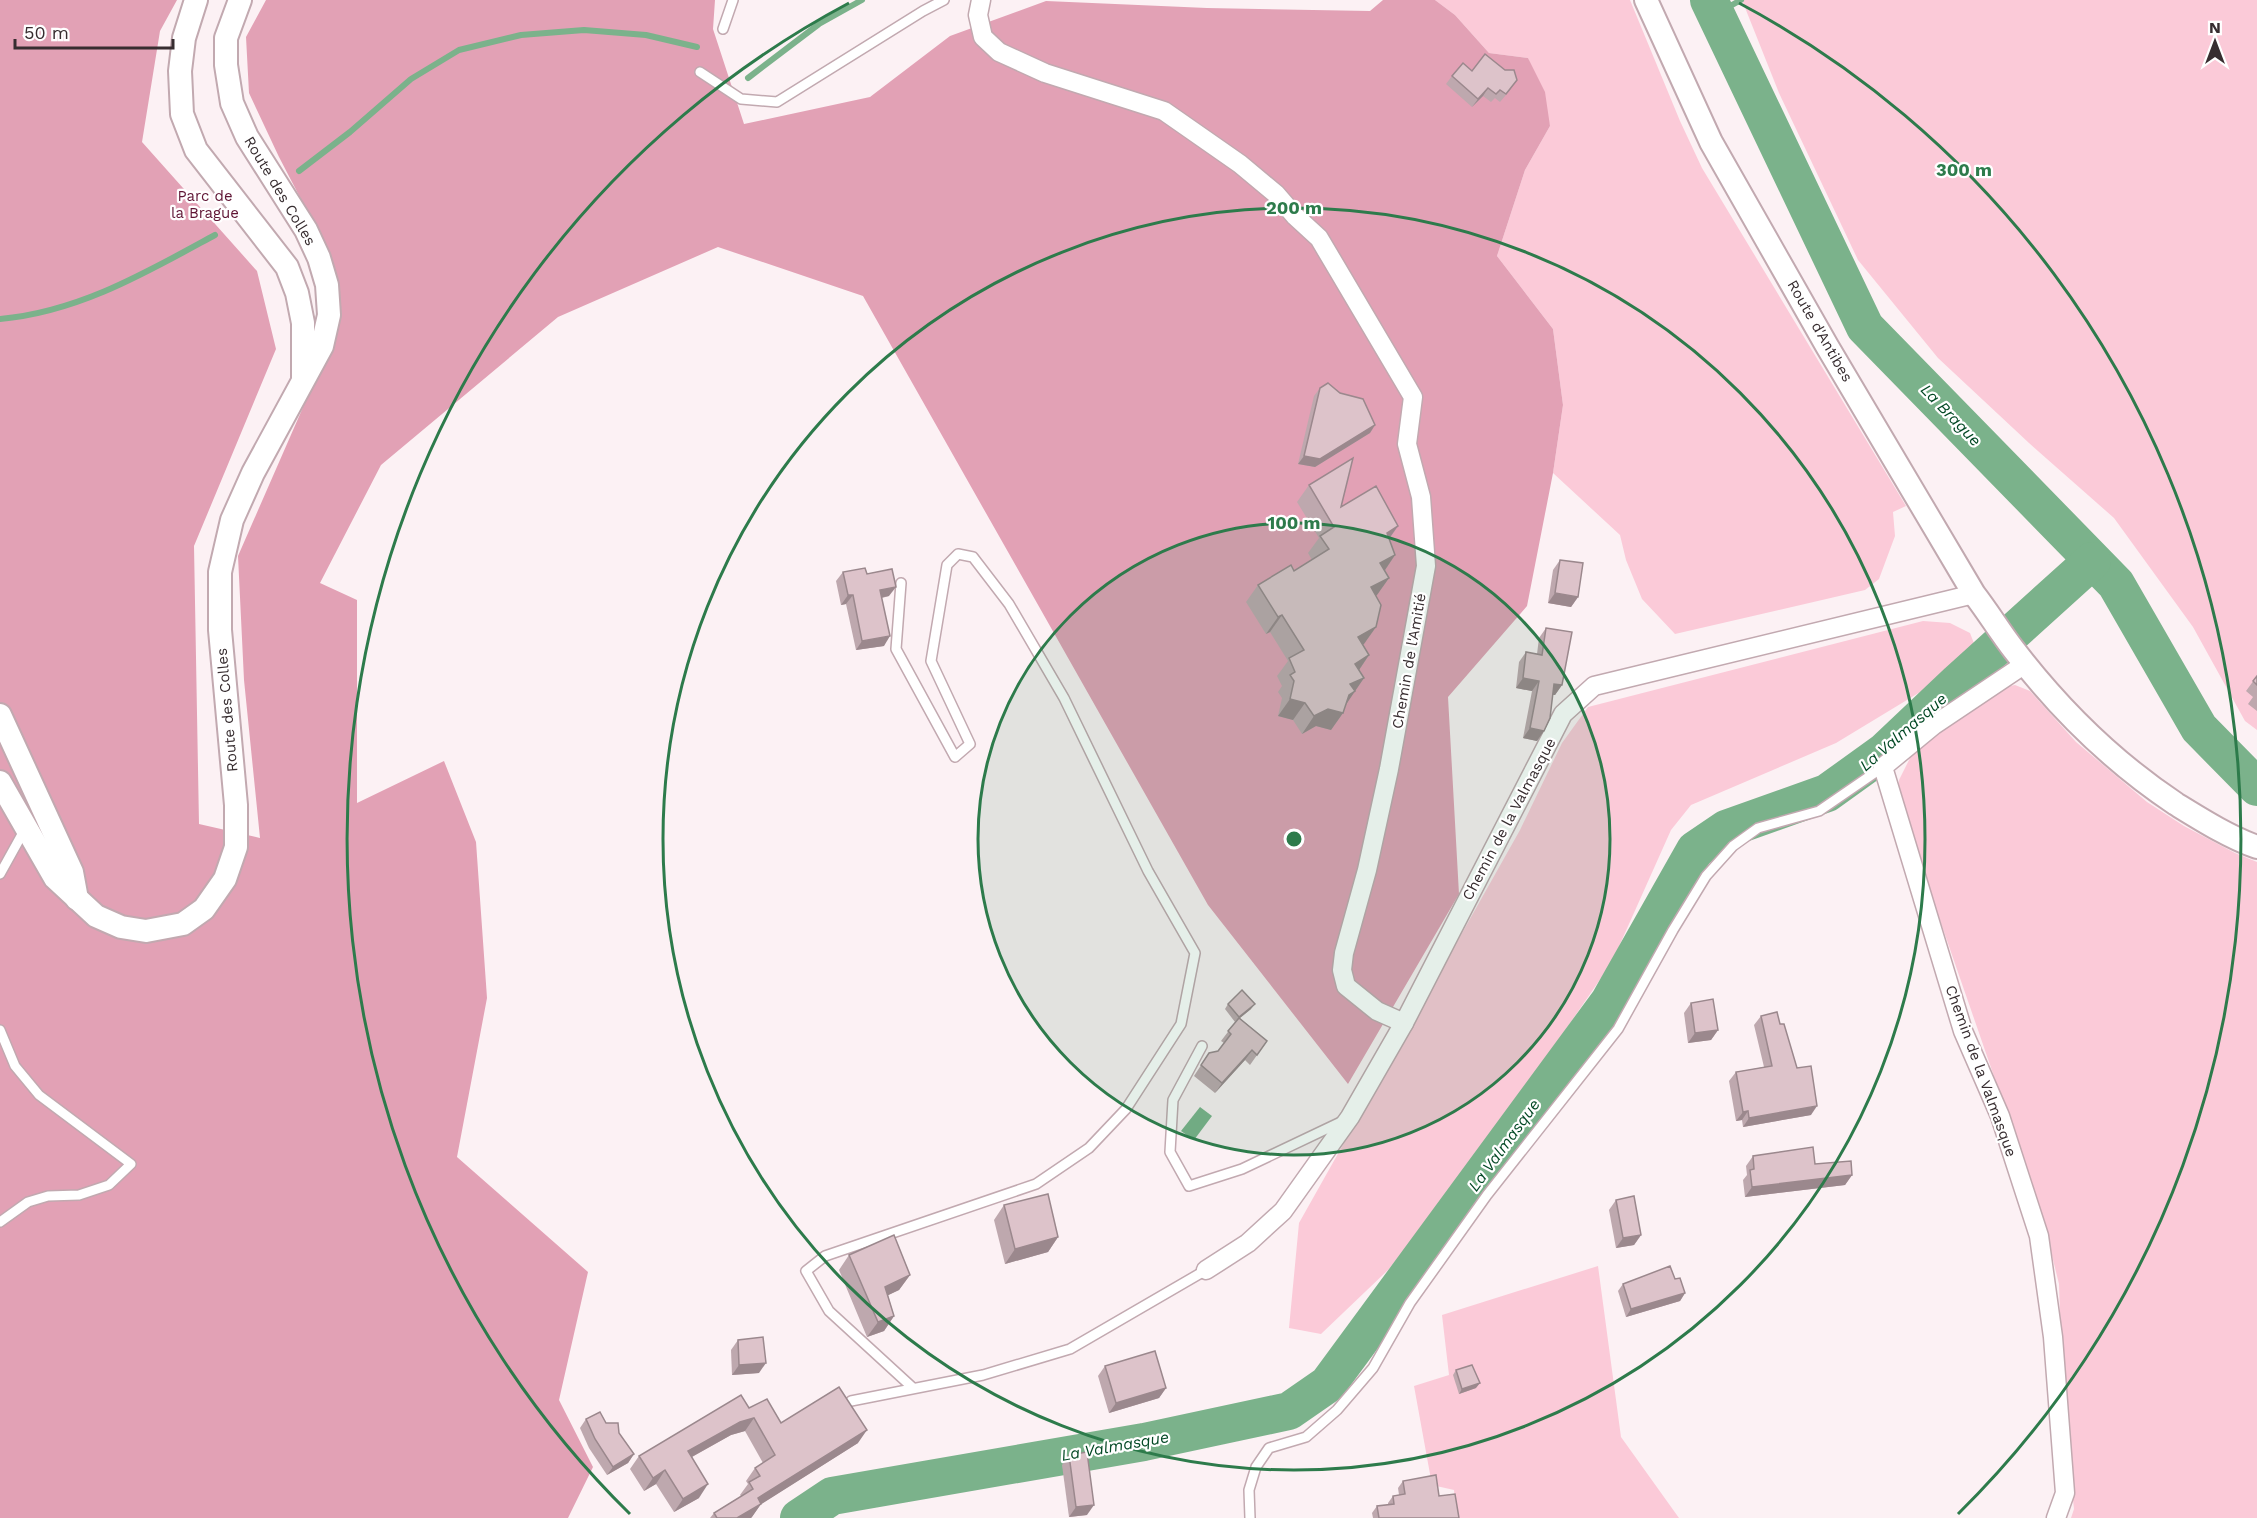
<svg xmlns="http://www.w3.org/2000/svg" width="2257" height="1518" font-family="'Work Sans',sans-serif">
  <rect width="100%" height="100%" fill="#fcf1f4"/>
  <g fill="#fbcad8">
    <polygon points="1435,0 1630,0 1680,121 1702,168 1906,506 1893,512 1895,536 1879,579 1865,590 1675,634 1642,599 1626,560 1620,535 1553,473 1563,405 1553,329 1497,256 1525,170 1550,126 1528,58 1489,53 1455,15"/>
    <polygon points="1742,0 2257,0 2257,730 2245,721 2193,627 2114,518 2029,443 1938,358 1858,260 1779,93"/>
    <polygon points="1923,621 1950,623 1970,633 1977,651 1968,663 1836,743 1691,805 1671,830 1612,962 1544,1061 1467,1171 1388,1270 1321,1334 1289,1328 1299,1223 1520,830 1562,743 1588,707"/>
    <polygon points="2015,685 2030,691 2076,742 2147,802 2184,826 2235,853 2257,862 2257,1518 2071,1518 2074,1509 2063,1406 2059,1284 2042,1215 1897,796 1899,780 1912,754 1979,701 2006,687"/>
    <polygon points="1598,1266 1621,1437 1679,1518 1456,1518 1454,1490 1432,1485 1414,1386 1449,1375 1442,1315"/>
  </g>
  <polygon fill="#e2a1b5" points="0,0 177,0 160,31 142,142 257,271 276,349 194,546 199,824 260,838 244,680 238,556 325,357 340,310 332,259 279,157 249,93 246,37 266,0 715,0 713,29 744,124 870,97 950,36 1046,1 1207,8 1370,11 1383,0 1435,0 1455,15 1489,53 1528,58 1545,92 1550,126 1525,170 1497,256 1553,329 1563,405 1553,473 1527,606 1448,697 1459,894 1348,1084 1208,905 863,296 718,247 558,317 381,465 320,583 357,600 357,803 444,761 476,842 487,998 457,1157 588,1272 559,1400 593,1467 568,1518 0,1518"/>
  <polygon fill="#7bb28b" points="1200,1107 1212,1116 1194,1140 1181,1131"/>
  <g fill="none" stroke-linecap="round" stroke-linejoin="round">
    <g stroke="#7bb28b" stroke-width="6">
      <polyline points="1716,14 1741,0"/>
      <polyline points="748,78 819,24 862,0"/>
      <polyline points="299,171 350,132 411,79 459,50 521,35 584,30 646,35 697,47"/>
      <path d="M0,319C79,312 147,272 215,235"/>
    </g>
    <g stroke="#7bb28b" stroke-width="38">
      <polyline points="1709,0 1865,327 2116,584 2199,728 2257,787"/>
      <polyline points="799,1518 832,1496 1144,1442 1289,1411 1328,1384 1609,1002 1695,850 1726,829 1827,793 1884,752 1958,682 2092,561"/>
    </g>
    <defs>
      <g id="service">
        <polyline points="723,29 733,0"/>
        <polyline points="700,72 741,99 777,102 923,11 944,0"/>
        <polyline points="901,583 896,649 955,757 970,744 931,661 947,565 958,554 973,557 1009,604 1064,698 1148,871 1195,953 1181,1024 1126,1109 1089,1148 1036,1184 825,1256 806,1271 829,1311 913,1388"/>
        <polyline points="0,874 25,829"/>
        <polyline points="0,1030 15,1066 39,1095 131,1164 109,1185 79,1195 48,1196 28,1202 0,1222"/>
        <polyline points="1202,1046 1173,1100 1170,1152 1189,1186 1242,1169 1343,1121"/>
        <polyline points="851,1401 983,1375 1070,1349 1206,1270"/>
        <polyline points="1250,1518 1249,1490 1256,1467 1269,1448 1306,1437 1337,1410 1373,1368 1410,1303 1487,1195 1618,1029 1673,930 1706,876 1733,846 1758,828 1819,811 1883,767"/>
      </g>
      <g id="minor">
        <polyline points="981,0 978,15 983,37 999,52 1045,73 1164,111 1240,164 1276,194 1295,216 1319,238 1413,397 1407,444 1421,497 1426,566 1389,769 1367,870 1344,953 1342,970 1346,986 1377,1011 1404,1023"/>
        <polyline points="2025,664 1934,725 1883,767 1963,1031 2000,1116 2039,1236 2053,1337 2065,1493 2056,1518"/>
        <polyline points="1206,1270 1248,1243 1283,1211 1350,1117 1404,1023 1563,714 1594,686 1974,594"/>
      </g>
      <g id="tertiary">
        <polyline points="196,0 184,38 180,71 182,114 196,150 287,267 297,293 303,323 303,378"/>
        <path d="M1646,0L1711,142L1827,346L1974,594C1988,612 2000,632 2014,650C2060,710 2113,762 2176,804C2202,820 2229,837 2257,847"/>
        <polyline points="0,715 72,872 77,899"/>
        <polyline points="0,782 55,878 96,916 121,927 146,931 183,924 204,909 225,879 236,847 236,805 220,630 220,572 232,520 253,473 322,346 329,315 327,285 319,258 306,230 247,137 232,103 226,65 226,38 240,0"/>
      </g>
    </defs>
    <use href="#service" stroke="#c2a9b0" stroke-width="12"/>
    <use href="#minor" stroke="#c2a9b0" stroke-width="21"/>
    <use href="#tertiary" stroke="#c2a9b0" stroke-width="26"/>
    <use href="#service" stroke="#fff" stroke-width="9"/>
    <use href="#minor" stroke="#fff" stroke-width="18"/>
    <use href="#tertiary" stroke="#fff" stroke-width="22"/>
  </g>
  <g fill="#bea8ae">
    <polygon points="1472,71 1511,89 1500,102 1495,98 1491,102 1483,96 1472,107 1446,84 1452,76"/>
    <polygon points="1320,388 1340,393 1375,425 1370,433 1315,467 1298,464 1314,396"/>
    <polygon points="1309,485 1341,507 1398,526 1389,539 1395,555 1385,570 1389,578 1376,596 1376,627 1363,644 1369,655 1359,670 1364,678 1345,704 1343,713 1331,730 1316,726 1302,734 1293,720 1278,716 1282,698 1278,692 1282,686 1277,676 1288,661 1270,632 1266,634 1246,602 1258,585 1294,571 1312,560 1308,553 1319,538 1297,502"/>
    <polygon points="1560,560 1578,597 1571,607 1548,603 1553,570"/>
    <polygon points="843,572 867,574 889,596 882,598 884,646 856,650 846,604 841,605 836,581"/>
    <polygon points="1546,628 1562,685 1555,695 1553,695 1544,731 1537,741 1523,738 1532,691 1516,688 1519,662 1526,652 1537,654 1539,638"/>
    <polygon points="2257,676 2257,711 2248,704 2253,697 2246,691"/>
    <polygon points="1691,1003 1718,1030 1711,1040 1688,1043 1684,1013"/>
    <polygon points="1228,1004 1251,1009 1240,1018 1267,1041 1250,1065 1245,1060 1215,1093 1194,1076 1209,1053 1218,1051 1224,1043 1221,1041 1237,1020 1235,1022 1225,1009"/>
    <polygon points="1761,1016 1780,1024 1811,1115 1743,1127 1742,1120 1736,1121 1729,1081 1736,1072 1764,1067 1754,1025"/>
    <polygon points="1753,1156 1815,1164 1852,1175 1845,1185 1745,1197 1743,1180 1747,1175 1746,1166"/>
    <polygon points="1616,1200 1641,1235 1634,1245 1616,1248 1609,1210"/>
    <polygon points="1004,1205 1058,1237 1048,1252 1005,1264 994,1220"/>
    <polygon points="849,1255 910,1275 899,1290 888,1295 894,1316 884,1331 867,1337 839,1270"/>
    <polygon points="1623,1284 1685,1293 1680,1301 1626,1317 1618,1291"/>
    <polygon points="738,1340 759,1373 732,1375 731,1350"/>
    <polygon points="1105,1366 1166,1388 1159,1398 1109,1413 1098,1376"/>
    <polygon points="1456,1370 1476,1388 1459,1394 1453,1375"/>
    <polygon points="749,1408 781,1423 858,1443 761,1504 751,1518 710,1518 714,1513 741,1496 740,1495 748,1484 746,1481 755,1468 763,1463 745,1431 731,1435 692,1457 699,1498 674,1512 656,1484 644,1491 630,1469 639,1456"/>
    <polygon points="586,1419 606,1423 619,1433 634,1454 628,1463 607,1475 589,1448 580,1428"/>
    <polygon points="1069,1455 1087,1515 1069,1517 1062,1465"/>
    <polygon points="1403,1481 1439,1496 1459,1518 1373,1518 1372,1513 1377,1506 1388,1505 1388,1503 1393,1496 1399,1495 1398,1488"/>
  </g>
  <g fill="#9b888d">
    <polygon points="1488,88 1483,96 1472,107 1478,99"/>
    <polygon points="1375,425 1370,433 1315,467 1298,464 1304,456"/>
    <polygon points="1398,526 1386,543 1387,533"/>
    <polygon points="1395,555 1383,573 1380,563"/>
    <polygon points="1389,578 1377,595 1359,604 1371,587"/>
    <polygon points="896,587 889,596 874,599 880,590"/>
    <polygon points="1555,593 1578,597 1571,607 1548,603"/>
    <polygon points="848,595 853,595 846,604 841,605"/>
    <polygon points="1282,615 1270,632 1266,634 1278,617"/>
    <polygon points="1376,627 1364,644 1346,654 1358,637"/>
    <polygon points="890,636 884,646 856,650 862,641"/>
    <polygon points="1369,655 1357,673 1355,664"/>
    <polygon points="1364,678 1343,709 1343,713 1331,730 1316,726 1302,734 1314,716 1350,684"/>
    <polygon points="1523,678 1539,681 1532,691 1516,688"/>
    <polygon points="1554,684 1562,685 1555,695 1547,694"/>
    <polygon points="1290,699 1305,703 1293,720 1278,716"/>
    <polygon points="1530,728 1544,731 1537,741 1523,738"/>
    <polygon points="1255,1004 1251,1009 1235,1022 1239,1017"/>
    <polygon points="1718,1030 1711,1040 1688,1043 1695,1033"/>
    <polygon points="1252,1050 1245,1060 1215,1093 1222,1083"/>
    <polygon points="1817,1106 1811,1115 1743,1127 1749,1118"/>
    <polygon points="1748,1111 1742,1120 1736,1121 1743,1112"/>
    <polygon points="1852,1175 1845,1185 1745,1197 1752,1187"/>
    <polygon points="1641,1235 1634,1245 1616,1248 1623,1238"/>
    <polygon points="1058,1237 1048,1252 1005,1264 1015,1249"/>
    <polygon points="910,1275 899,1290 874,1302 885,1287"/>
    <polygon points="1685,1293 1680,1301 1626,1317 1631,1309"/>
    <polygon points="894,1316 884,1331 867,1337 878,1322"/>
    <polygon points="766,1363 759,1373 732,1375 739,1365"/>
    <polygon points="1480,1383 1476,1388 1459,1394 1462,1389"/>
    <polygon points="1166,1388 1159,1398 1109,1413 1116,1403"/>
    <polygon points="754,1418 745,1431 731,1435 679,1464 688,1451 740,1422"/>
    <polygon points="867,1430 858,1443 760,1505 761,1504 752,1517 751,1518 737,1518 758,1498"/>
    <polygon points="634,1454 628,1463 607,1475 613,1467"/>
    <polygon points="665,1470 656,1484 644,1491 653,1478"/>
    <polygon points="708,1484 699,1498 674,1512 683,1499"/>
    <polygon points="1094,1505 1087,1515 1069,1517 1076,1507"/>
  </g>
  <g fill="#ddc3ca" stroke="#9b888d" stroke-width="1.5">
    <polygon points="1485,54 1505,70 1514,70 1517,80 1506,94 1500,90 1496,94 1488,88 1478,99 1452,76 1463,63 1472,71"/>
    <polygon points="1328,383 1340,393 1363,399 1375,425 1320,459 1304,456 1320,388"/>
    <polygon points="1353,458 1341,507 1376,486 1398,526 1387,533 1395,555 1380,563 1389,578 1371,587 1381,605 1376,627 1358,637 1369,655 1355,664 1364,678 1350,684 1355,691 1349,695 1343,713 1328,709 1314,716 1305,703 1290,699 1294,681 1290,675 1295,672 1289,658 1304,650 1282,615 1278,617 1258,585 1291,565 1294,571 1329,549 1320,536 1334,527 1309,485"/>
    <polygon points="1560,560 1583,563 1578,597 1555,593"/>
    <polygon points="865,568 867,574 892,569 896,587 880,590 890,636 862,641 853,595 848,595 843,572"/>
    <polygon points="1546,628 1572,632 1562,685 1554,684 1550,718 1544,731 1530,728 1539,681 1523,678 1526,652 1542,655"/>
    <polygon points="2257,676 2257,685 2253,681"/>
    <polygon points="1242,990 1255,1004 1239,1017 1228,1004"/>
    <polygon points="1713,999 1718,1030 1695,1033 1691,1003"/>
    <polygon points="1777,1012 1780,1024 1784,1024 1797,1068 1811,1066 1817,1106 1749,1118 1748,1111 1743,1112 1736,1072 1772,1066 1761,1016"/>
    <polygon points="1239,1018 1267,1041 1257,1055 1252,1050 1222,1083 1201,1065 1209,1053 1218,1051 1231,1034 1228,1031"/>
    <polygon points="1813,1147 1815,1164 1851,1161 1852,1175 1752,1187 1750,1170 1754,1169 1753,1156"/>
    <polygon points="1048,1194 1058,1237 1015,1249 1004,1205"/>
    <polygon points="1634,1196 1641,1235 1623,1238 1616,1200"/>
    <polygon points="894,1235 910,1275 885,1287 894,1316 878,1322 849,1255"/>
    <polygon points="1670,1266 1675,1279 1680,1278 1685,1293 1631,1309 1623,1284"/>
    <polygon points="763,1337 766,1363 739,1365 738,1340"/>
    <polygon points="1155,1351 1166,1388 1116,1403 1105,1366"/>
    <polygon points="1472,1365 1480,1383 1462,1389 1456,1370"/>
    <polygon points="839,1387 867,1430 758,1498 761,1504 737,1518 717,1518 714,1513 753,1489 749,1482 760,1476 755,1468 775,1455 754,1418 740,1422 688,1451 708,1484 683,1499 665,1470 653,1478 639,1456 741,1395 749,1408 767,1399 781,1423"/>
    <polygon points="600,1412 606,1423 618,1423 619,1433 634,1454 613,1467 595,1439 586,1419"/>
    <polygon points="1087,1452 1094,1505 1076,1507 1069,1455"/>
    <polygon points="1436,1475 1439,1496 1455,1494 1459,1518 1379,1518 1377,1506 1394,1504 1393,1496 1405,1494 1403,1481"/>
  </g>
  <circle cx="1294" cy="839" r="316" fill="#2d7b4b" fill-opacity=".12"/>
  <g fill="none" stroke="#2d7b4b" stroke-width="3">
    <circle cx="1294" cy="839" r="316"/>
    <circle cx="1294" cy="839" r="631"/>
    <path d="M630 1514A947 947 0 0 1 849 3M1739 3A947 947 0 0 1 1958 1514"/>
  </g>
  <g text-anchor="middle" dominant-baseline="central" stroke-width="4.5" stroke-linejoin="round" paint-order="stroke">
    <g font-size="15" fill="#372d30" stroke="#fff">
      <text transform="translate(280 191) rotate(59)">Route des Colles</text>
      <text transform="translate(1820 331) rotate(60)">Route d'Antibes</text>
      <text transform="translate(1409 661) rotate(-80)">Chemin de l'Amitié</text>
      <text transform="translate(227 710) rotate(-95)">Route des Colles</text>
      <text transform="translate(1509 819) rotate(-62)">Chemin de la Valmasque</text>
      <text transform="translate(1981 1071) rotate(70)">Chemin de la Valmasque</text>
    </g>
    <g font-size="15" fill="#5f1434" stroke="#fff">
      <text x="205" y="196">Parc de<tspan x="205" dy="17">la Brague</tspan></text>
    </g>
    <g font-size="16" font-style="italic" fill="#024824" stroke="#fff">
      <text transform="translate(1951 415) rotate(46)">La Brague</text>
      <text transform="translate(1903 732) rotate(-41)">La Valmasque</text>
      <text transform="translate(1504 1145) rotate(-54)">La Valmasque</text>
      <text transform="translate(1115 1446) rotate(-10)">La Valmasque</text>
    </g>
  </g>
  <circle cx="1294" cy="839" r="9" fill="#2d7b4b" stroke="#fff" stroke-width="3"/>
  <g font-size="18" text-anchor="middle" font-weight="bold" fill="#2d7b4b" stroke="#fff" stroke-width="4.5" stroke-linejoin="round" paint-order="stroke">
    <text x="1964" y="176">300 m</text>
    <text x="1294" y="214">200 m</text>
    <text x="1294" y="529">100 m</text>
  </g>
  <g transform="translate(2215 42)" stroke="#ffffff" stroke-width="4.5" paint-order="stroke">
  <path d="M0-4.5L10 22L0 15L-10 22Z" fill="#372d30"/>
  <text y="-9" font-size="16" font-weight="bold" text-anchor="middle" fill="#372d30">N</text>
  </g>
  <path d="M15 39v9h158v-9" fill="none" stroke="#372d30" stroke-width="3"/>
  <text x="24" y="39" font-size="18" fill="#372d30" stroke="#ffffff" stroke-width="4.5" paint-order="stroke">50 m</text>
</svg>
